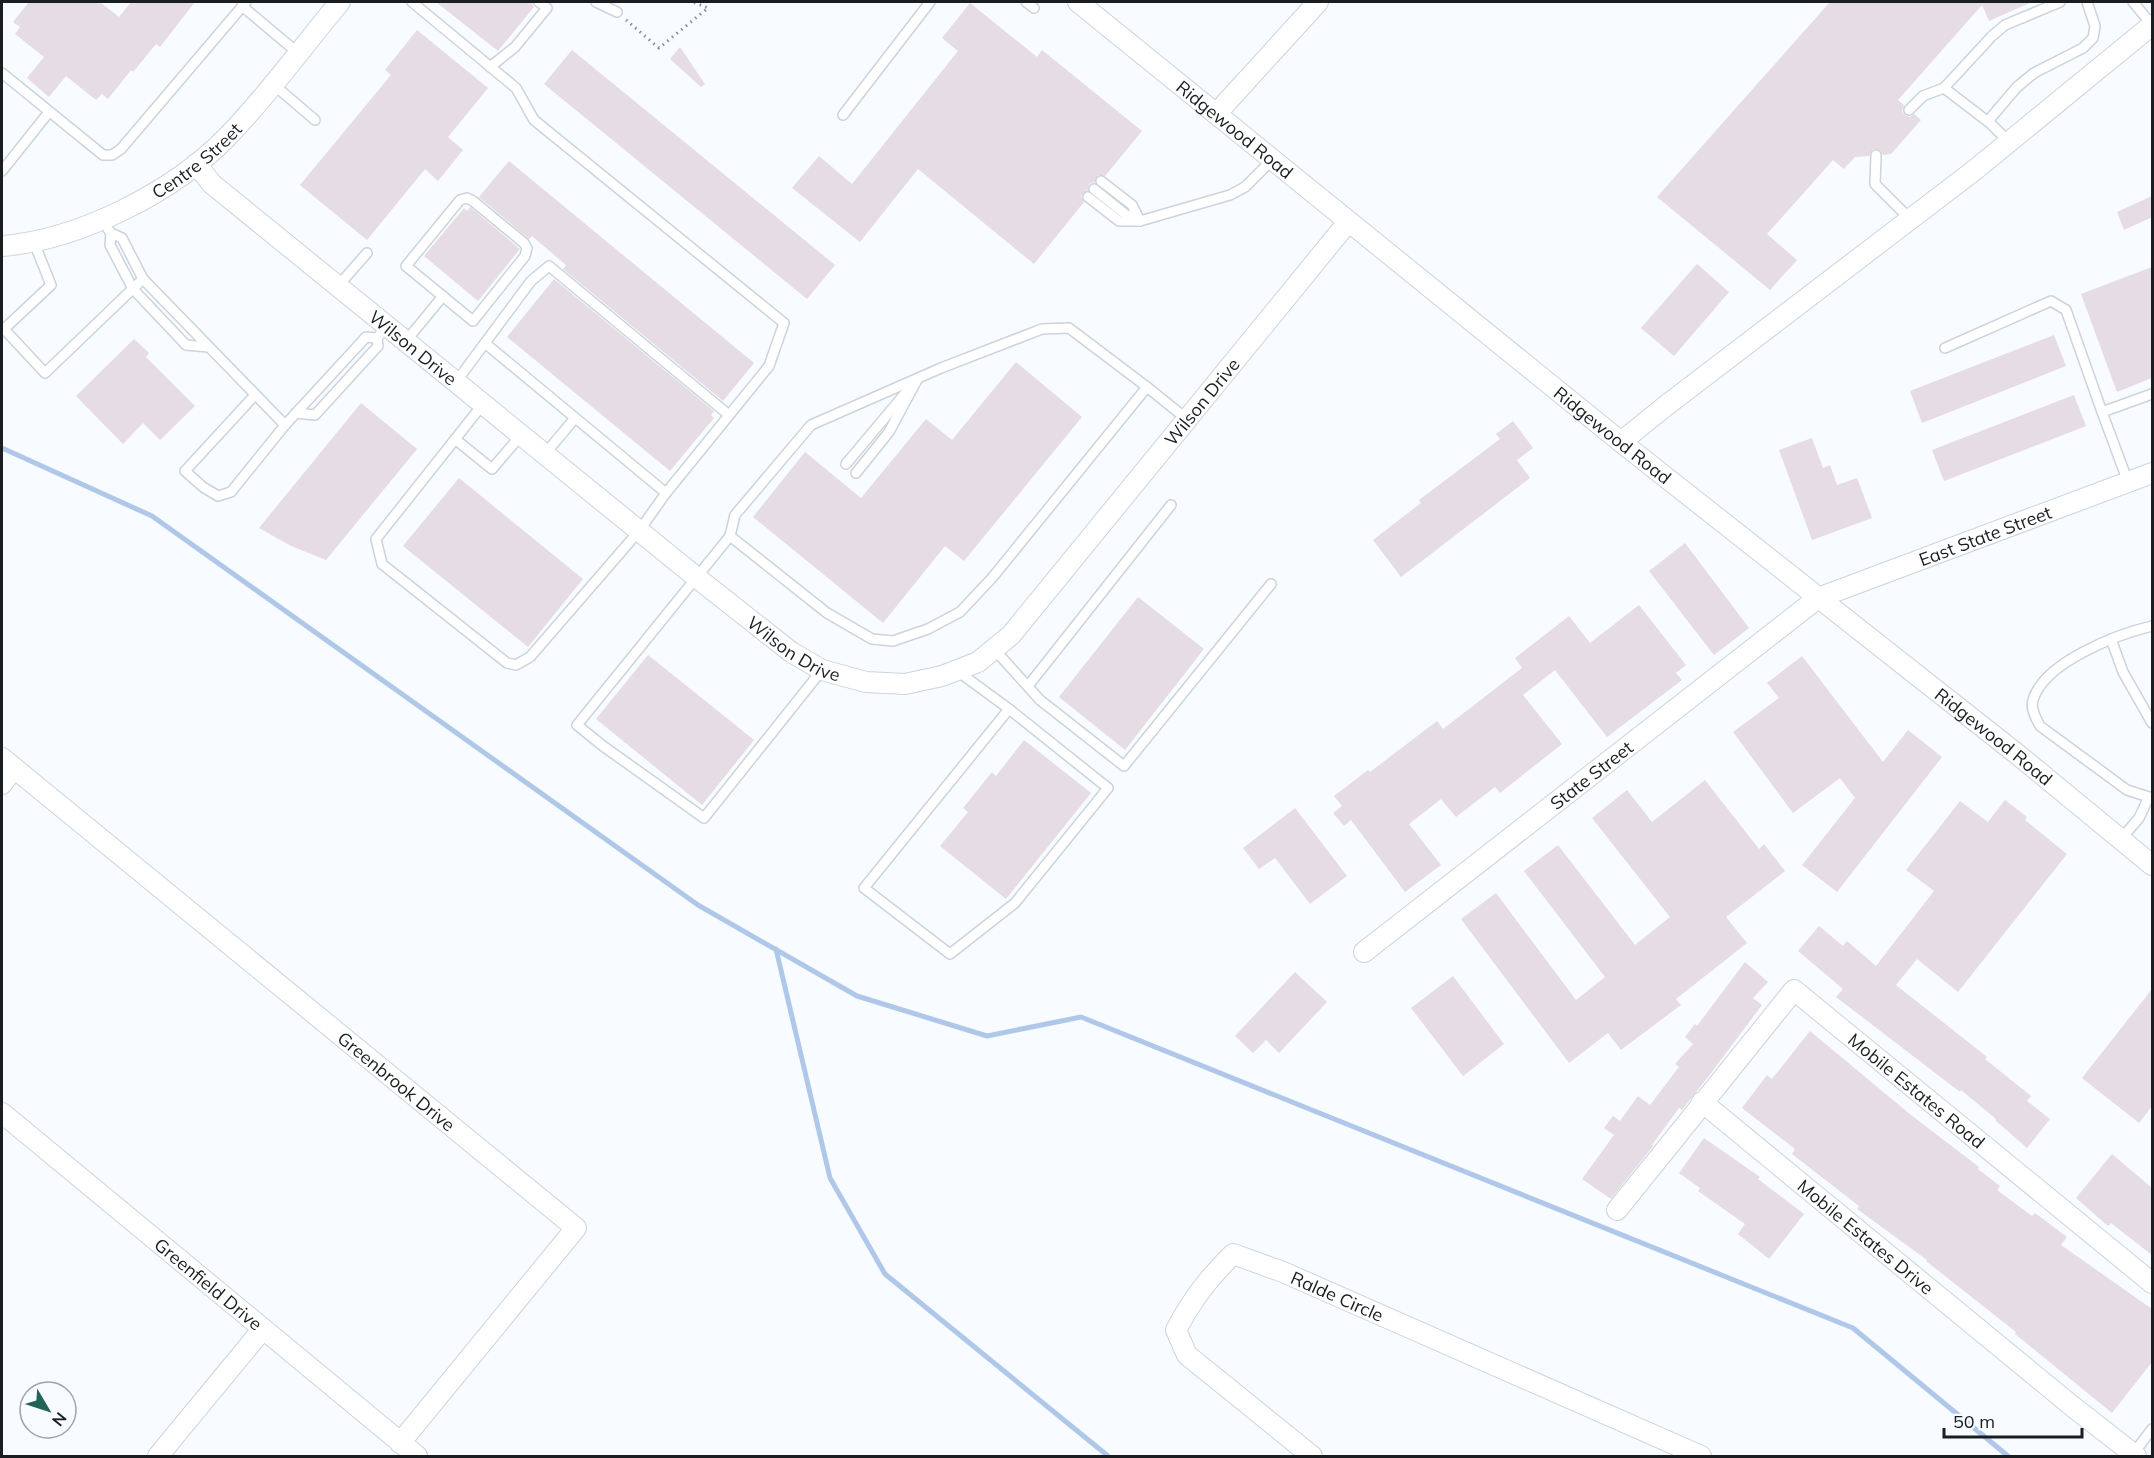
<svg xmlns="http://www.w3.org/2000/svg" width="2154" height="1458" font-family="Mulish,sans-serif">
  <rect width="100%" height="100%" fill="#f8fbff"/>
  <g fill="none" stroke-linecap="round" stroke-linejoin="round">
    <g stroke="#afc8e9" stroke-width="5">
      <polyline points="2,448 152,516 698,905 857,996 987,1036 1081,1017 1853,1328 2008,1456"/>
      <polyline points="776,949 830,1178 885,1274 1108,1456"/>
    </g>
  </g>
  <g fill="#e6dce3">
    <polygon points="29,2 100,2 119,17 131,2 195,2 160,47 156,44 133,72 131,70 108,99 102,94 96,100 66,76 49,97 27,78 44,57 15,34 20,27 13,22"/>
    <polygon points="436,2 532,2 534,7 498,51"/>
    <polygon points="1830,2 2032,2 1989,21 1982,5 1898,100 1904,105 1902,111 1905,115 1910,117 1914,114 1921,120 1891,154 1883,155 1880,150 1873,149 1869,156 1855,157 1844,169 1833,160 1767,234 1797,260 1770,290 1657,197"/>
    <polygon points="970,3 1037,57 1042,50 1142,131 1105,176 1098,175 1095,182 1089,184 1088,190 1081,196 1084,202 1034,264 918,169 860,242 792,188 819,156 852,184 958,51 942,38"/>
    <polygon points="417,30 488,88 448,137 463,150 438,181 425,169 367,240 300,185 391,75 385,70"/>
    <polygon points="680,47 705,84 701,87 670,59"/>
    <polygon points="572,50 835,265 807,299 544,84"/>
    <polygon points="509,161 754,363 723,401 563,269 566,265 532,236 529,239 479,197"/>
    <polygon points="2152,196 2152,217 2124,230 2117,212"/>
    <polygon points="470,207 520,249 478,301 424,256 464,208 467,211"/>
    <polygon points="1697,264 1729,292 1674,356 1641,328"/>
    <polygon points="2152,267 2152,378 2117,392 2081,294"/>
    <polygon points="554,279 714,411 711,415 714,418 670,471 507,337"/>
    <polygon points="2054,335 2066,366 1922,423 1910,391"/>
    <polygon points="134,339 149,353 146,357 195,406 160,440 143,423 123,444 76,396"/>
    <polygon points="1016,362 1082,417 964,561 945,546 883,623 753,517 805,452 861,498 926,419 952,440"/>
    <polygon points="2074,395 2086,426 1944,481 1932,450"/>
    <polygon points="361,403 417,449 326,560 291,546 259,528"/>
    <polygon points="1513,421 1533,448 1517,460 1530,478 1401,577 1373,540 1421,503 1419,500 1500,439 1496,434"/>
    <polygon points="1812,438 1823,468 1830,465 1837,485 1857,478 1872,518 1812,540 1779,450"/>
    <polygon points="459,478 583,579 528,647 403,546"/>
    <polygon points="1685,543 1749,628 1714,655 1649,571"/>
    <polygon points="1138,597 1204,649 1125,750 1059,697"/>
    <polygon points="1639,605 1686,665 1676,673 1682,680 1607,737 1555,670 1523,695 1562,744 1500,793 1495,787 1456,817 1441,799 1409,824 1441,865 1405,892 1351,820 1344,826 1333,813 1342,806 1334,796 1368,770 1370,772 1437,721 1443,729 1522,668 1515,658 1569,616 1590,643"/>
    <polygon points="648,655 754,740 702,805 596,719"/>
    <polygon points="1802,656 1883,762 1908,730 1942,757 1837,892 1802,865 1855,798 1840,778 1793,813 1733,732 1779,698 1767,683"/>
    <polygon points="1024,740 1091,793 1006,899 940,846 968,812 963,808 992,772 996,776"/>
    <polygon points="1705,780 1759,849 1764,844 1785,871 1726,917 1747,943 1676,999 1681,1005 1621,1050 1608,1033 1569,1063 1461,919 1496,893 1576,1000 1605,977 1524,871 1558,845 1635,945 1670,917 1592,818 1627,790 1652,822"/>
    <polygon points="2005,800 2027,817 2025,820 2067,854 1958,992 1917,959 1896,985 1987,1057 1985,1059 2031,1096 2027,1101 2050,1119 2027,1148 1995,1120 1996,1119 1961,1090 1960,1092 1836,997 1843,989 1798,951 1819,926 1843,946 1847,941 1876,966 1934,891 1906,870 1960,801 1988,822"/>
    <polygon points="1295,808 1347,876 1310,904 1275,858 1259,869 1243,848"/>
    <polygon points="1745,962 1768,982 1753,998 1762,1005 1708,1077 1682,1110 1679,1108 1652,1145 1653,1146 1611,1199 1582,1179 1614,1135 1604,1128 1613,1116 1620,1121 1638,1096 1650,1105 1679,1067 1675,1064 1693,1044 1685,1037 1695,1024 1697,1026"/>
    <polygon points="1295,972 1327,1002 1279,1053 1266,1040 1253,1053 1235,1036"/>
    <polygon points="1453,976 1504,1044 1463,1076 1411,1008"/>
    <polygon points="2152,989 2152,1106 2139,1123 2082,1078"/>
    <polygon points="1810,1031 1911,1115 1979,1167 1978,1169 2000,1186 1997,1190 2032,1216 2035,1213 2067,1237 2061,1245 2152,1309 2152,1362 2112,1413 2015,1334 2016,1332 1926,1261 1927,1260 1857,1209 1859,1206 1792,1154 1795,1149 1742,1108 1767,1075 1772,1079"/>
    <polygon points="1704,1138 1760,1177 1758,1179 1804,1214 1769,1259 1738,1234 1745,1224 1698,1191 1700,1188 1679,1173"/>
    <polygon points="2112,1154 2152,1188 2152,1255 2111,1223 2108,1226 2076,1198"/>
  </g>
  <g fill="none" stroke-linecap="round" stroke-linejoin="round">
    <defs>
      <g id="service">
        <polyline points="412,2 516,88 534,120 784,323 769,366 666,493 639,531 530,657 516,665 507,663 382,564 376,539 483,404"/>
        <polyline points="596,2 617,12"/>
        <polyline points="1026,2 1034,8"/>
        <polyline points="2133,2 2152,25"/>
        <polyline points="242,6 298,53"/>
        <polyline points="490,67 515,47 547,8 539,2"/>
        <polyline points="2,73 103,155 112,155 121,149 246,2"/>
        <polyline points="273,84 315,120"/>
        <polyline points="1909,110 1923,96 1944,88"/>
        <polyline points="843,115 930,2"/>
        <polyline points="1988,121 2017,87 2034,73 2083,48 2093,38 2095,26 2087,2"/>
        <polyline points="2009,142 1991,124 1944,88 1992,36 2005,25 2060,2"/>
        <polyline points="1876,155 1875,184 1910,219"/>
        <polyline points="2,171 49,112"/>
        <polyline points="1101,181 1132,205 1140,221"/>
        <polyline points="1094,189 1125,214 1135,219"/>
        <polyline points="1088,197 1119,221 1140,221 1230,195 1245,187 1272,160"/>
        <polygon points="467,198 473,201 524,243 527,248 525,256 473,321 406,266 460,200"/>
        <polyline points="108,229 111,233 110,245 133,289 186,345 208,347"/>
        <polyline points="111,233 122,238 143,279 285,425 231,492 218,496 203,487 185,471 255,395"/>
        <polyline points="33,240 51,285 4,329 45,373 143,279"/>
        <polyline points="338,286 367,253"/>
        <polyline points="406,341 443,296"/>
        <polyline points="486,344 666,493"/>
        <polyline points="1945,348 2051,301 2066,310 2102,412"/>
        <polyline points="456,382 531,281 549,266 729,415"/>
        <polyline points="296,413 315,415 378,346 377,338 387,326"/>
        <polyline points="285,425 366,337 377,338"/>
        <polyline points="455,439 492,469 521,435"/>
        <polyline points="545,454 575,418"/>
        <polyline points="846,464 908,390"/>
        <polyline points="856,473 889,432 918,378"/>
        <polyline points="2128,482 2102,412 2152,394"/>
        <polyline points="730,536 735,515 811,425 941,368 1042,329 1069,328 1147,387"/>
        <path d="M2152,626C2118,634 2044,662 2033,700C2030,708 2036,719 2040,726L2127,790L2152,798"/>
        <polyline points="2111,639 2123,672 2152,723"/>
        <polyline points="994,649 1040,700 1124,766 1271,584"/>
        <polyline points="822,670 704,818 603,746 577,725 730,536 827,613 872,639 893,641 928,629 960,612 992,578 1147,387 1188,420"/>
        <polyline points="956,670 1009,709 864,888 950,954 1015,903 1108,788 1009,709"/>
        <polyline points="1028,686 1171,505"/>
        <polyline points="2121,839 2139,818 2149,797"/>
        <polyline points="2133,1454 2152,1429"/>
      </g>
      <g id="minor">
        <path id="s1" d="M1078,2L1621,442L2017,754L2152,865"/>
        <polyline points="1216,114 1318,2"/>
        <path id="s2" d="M196,164L212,184L696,577L791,652L822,670L866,682L905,684L942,676L978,662L1011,635L1348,222"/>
        <path id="s3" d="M2,246C79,240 174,192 228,136C269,94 303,46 340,2"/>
        <polyline points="1621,442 1663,408 1976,169 2152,25"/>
        <path id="s4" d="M2,758L576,1228L400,1443"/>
        <polyline points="2,784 14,768"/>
        <path id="s5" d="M1364,952L1818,598L2152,473"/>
        <path id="s6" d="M1702,1102L2072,1406L2136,1456"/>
        <path id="s7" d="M2,1113L417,1456"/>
        <path id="s8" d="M1617,1210L1794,990L2152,1283"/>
        <polyline points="158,1456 262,1330"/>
        <path id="s9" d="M1312,1456L1187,1355L1176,1330C1193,1298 1208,1279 1233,1254L1283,1272L1701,1456"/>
      </g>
    </defs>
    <use href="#service" stroke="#cbd4dc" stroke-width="12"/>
    <use href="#minor" stroke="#cbd4dc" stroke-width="22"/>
    <polyline stroke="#898c8f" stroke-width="3" stroke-dasharray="1.5 4.5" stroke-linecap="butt" points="626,20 659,48 708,8 693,2"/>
    <use href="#service" stroke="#fff" stroke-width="9"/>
    <use href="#minor" stroke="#fff" stroke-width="20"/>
  </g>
  <g text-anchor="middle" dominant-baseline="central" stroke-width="5" stroke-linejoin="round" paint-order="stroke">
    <g font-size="18" fill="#1a1e20" stroke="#f8fbff">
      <text stroke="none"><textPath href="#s1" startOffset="202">Ridgewood Road</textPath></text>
      <text stroke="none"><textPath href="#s3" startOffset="216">Centre Street</textPath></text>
      <text stroke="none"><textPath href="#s2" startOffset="285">Wilson Drive</textPath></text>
      <text stroke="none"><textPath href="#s2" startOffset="1311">Wilson Drive</textPath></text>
      <text stroke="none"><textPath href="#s1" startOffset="688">Ridgewood Road</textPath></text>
      <text stroke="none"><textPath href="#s5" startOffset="754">East State Street</textPath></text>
      <text stroke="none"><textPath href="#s2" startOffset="771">Wilson Drive</textPath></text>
      <text stroke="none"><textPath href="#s1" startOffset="1174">Ridgewood Road</textPath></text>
      <text stroke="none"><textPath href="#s5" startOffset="288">State Street</textPath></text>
      <text stroke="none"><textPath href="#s4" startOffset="510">Greenbrook Drive</textPath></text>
      <text stroke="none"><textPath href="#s8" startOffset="441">Mobile Estates Road</textPath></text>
      <text stroke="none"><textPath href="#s6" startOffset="212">Mobile Estates Drive</textPath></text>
      <text stroke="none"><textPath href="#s7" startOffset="268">Greenfield Drive</textPath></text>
      <text stroke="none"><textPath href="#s9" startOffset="396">Ralde Circle</textPath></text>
    </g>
  </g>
  <rect width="2154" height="1458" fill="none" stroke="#1a1e20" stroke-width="6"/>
  <g transform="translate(48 1410) rotate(129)"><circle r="28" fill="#f8fbff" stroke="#9fa3a6" stroke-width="1.5"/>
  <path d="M0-4.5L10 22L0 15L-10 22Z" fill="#226556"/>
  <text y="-9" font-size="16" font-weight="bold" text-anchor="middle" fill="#1a1e20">N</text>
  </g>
  <path d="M1944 1428v9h138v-9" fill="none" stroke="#1a1e20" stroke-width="3"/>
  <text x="1953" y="1428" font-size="18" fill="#1a1e20" stroke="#f8fbff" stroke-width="4.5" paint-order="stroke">50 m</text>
</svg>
